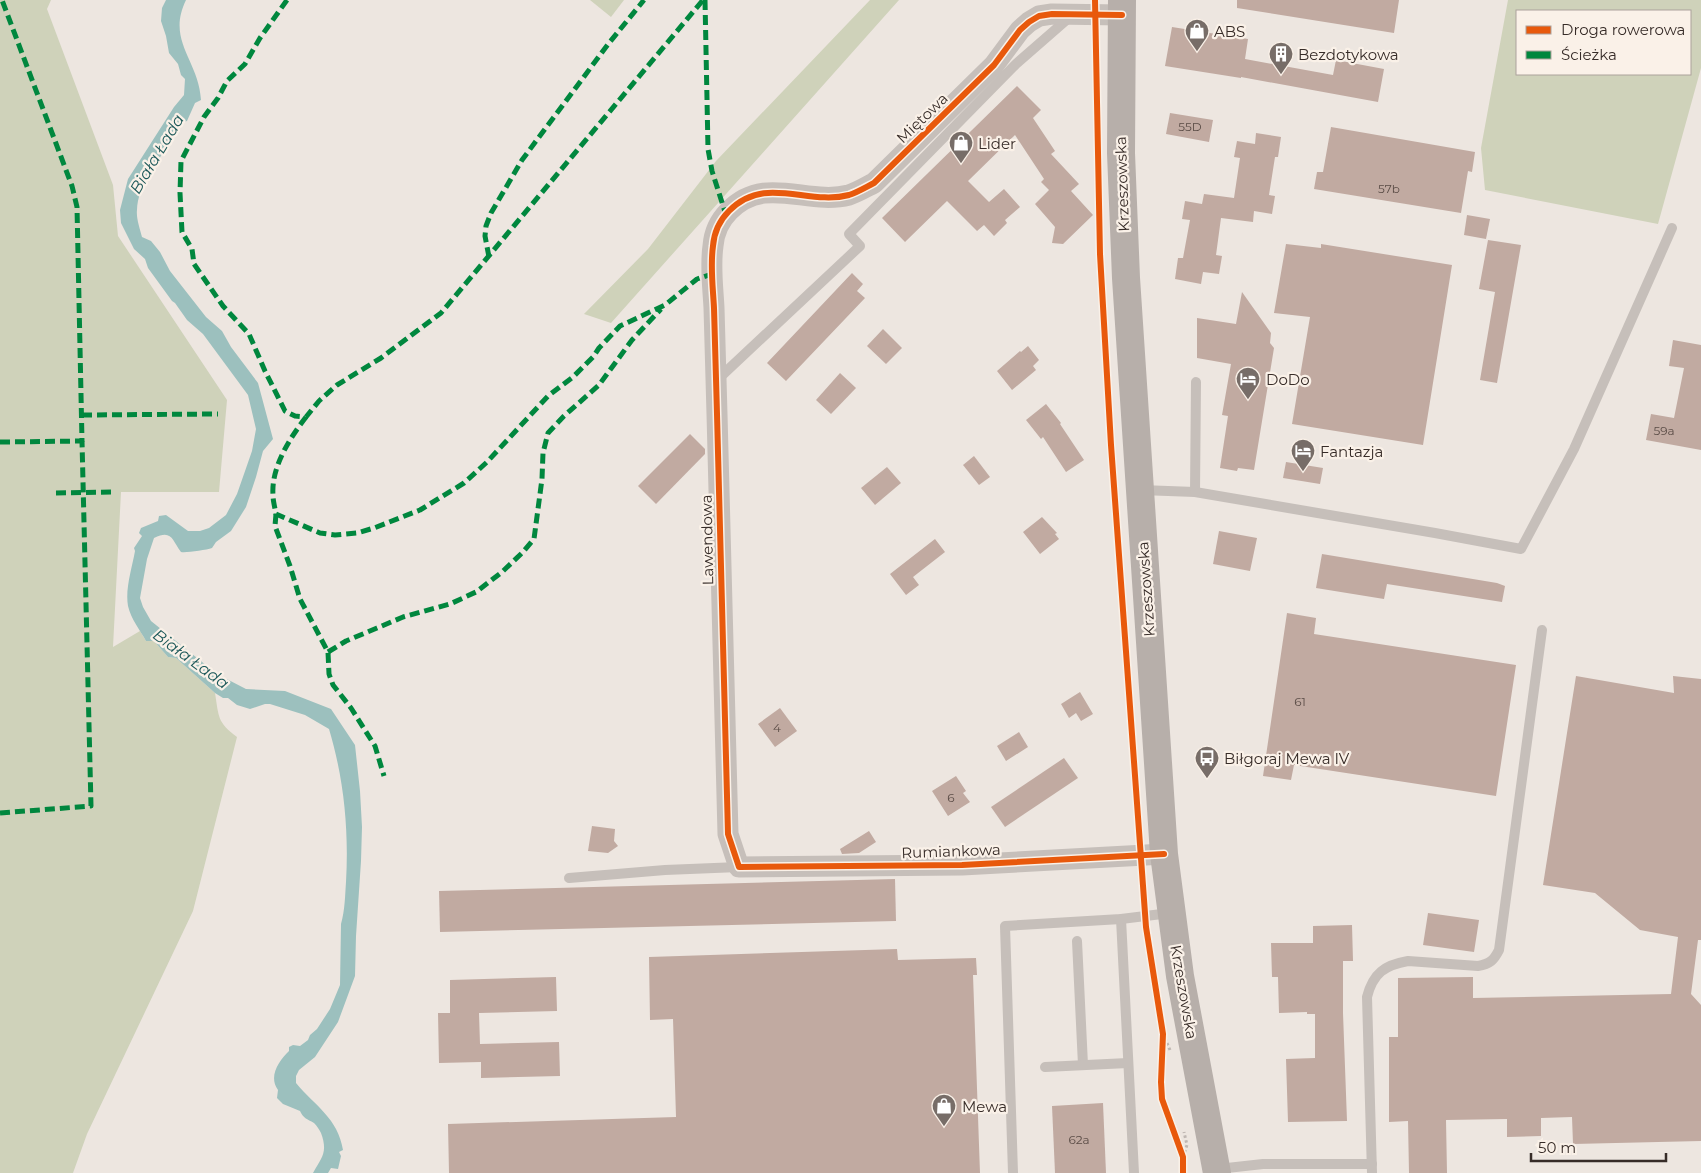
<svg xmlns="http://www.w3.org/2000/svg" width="1701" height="1173" font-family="Montserrat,sans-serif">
  <rect width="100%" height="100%" fill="#ede6e0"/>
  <g fill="#cfd2ba" fill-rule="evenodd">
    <path d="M0,0H51L47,9L113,185L118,236L227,400L219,492H121L113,647L140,631L146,641H154L168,657L176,658L215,693C219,717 217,722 237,737L193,911L87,1134L73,1173H0Z"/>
    <polygon points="590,0 624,0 611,17"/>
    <polygon points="870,0 899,0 611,323 584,314 648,249 716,161"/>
    <path d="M1508,0H1701V68L1658,224L1485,190L1481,148ZM1517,11H1690V74H1517Z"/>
  </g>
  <path fill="#9cc0be" d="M166,0H186C166,41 199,60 201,100L195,103L187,121C183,122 180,123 177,126C172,131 170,140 166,147C155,168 138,185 137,210C136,218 140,229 142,237L151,241L160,252L170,271L206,317L222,331L231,347L258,383L273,439L263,451L256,477L246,507L231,531L216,542L212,548C206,550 186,553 181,552C172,540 172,529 154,538L147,559L140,598L143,607L151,621L217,674L246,689L285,691L331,709L355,745L360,791L362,827L361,861L356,936L355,976L338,1022L315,1057L299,1070L296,1076V1083C315,1106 338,1118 343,1150L339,1152L341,1156L338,1169L331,1168L328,1173H313C322,1157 328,1152 321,1133C319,1129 317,1126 314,1123C307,1119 303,1118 300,1111L283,1104L277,1098L278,1090C268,1076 279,1061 289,1051V1047L293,1045L300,1046L308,1040L310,1035L317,1029L330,1009L340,985L341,924C345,910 345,896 346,882C349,830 344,779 329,729L305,715L270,704H265L250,709L237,705L228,698H223L215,693L176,658L168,657L154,641H146C140,630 131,619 128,606C125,589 132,568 135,551L134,548L142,536L139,533L141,528L158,521L159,516L166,515L188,531H200L209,528L226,515L237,494L244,474L252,451L256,429L248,395L203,334L187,320L175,303L172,301L148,268L145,259L134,249L121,223L120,210L128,179L174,107L184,95L185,79L181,75L178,64L169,53L166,36L161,21L162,8Z"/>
  <g fill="#c1aaa1">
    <polygon points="1237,0 1399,0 1394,33 1237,8"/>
    <polygon points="1172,27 1248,39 1245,59 1333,75 1336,60 1384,69 1378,102 1241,77 1241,78 1165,66"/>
    <polygon points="1017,86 1041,110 1033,118 1055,151 1051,154 1079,184 1071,191 1093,215 1063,244 1052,243 1055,227 1035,204 1049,190 1041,182 1044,179 1015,135 968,181 989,202 1004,189 1020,207 1005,220 1007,223 994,236 984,225 977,231 947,201 905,242 882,218"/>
    <polygon points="1170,113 1213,120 1209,142 1166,134"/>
    <polygon points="1331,127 1475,152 1472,172 1468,171 1461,213 1314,189 1317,172 1323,172"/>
    <polygon points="1256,133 1281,137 1278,157 1275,157 1269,195 1275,196 1272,214 1254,211 1253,222 1221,218 1216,255 1222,256 1219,274 1203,272 1201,284 1175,279 1178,258 1183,258 1190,220 1182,219 1185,201 1202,204 1204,194 1234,198 1240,158 1234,157 1237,141 1255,144"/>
    <polygon points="1467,215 1490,219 1486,239 1464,235"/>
    <polygon points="1488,240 1521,245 1497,383 1480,380 1495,292 1479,289"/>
    <polygon points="1286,244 1321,248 1321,244 1452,265 1423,445 1292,424 1310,317 1274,313"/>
    <polygon points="852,273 863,284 857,291 865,298 786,381 767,363"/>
    <polygon points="1242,292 1271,333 1270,343 1274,348 1254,470 1238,468 1237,471 1220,468 1228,416 1222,415 1231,364 1197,358 1197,318 1236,324"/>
    <polygon points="883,329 902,348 886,364 867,346"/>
    <polygon points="1673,340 1701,345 1701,450 1646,440 1651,414 1674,418 1684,368 1669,366"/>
    <polygon points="1028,346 1039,360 1033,366 1036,370 1012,390 997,371 1020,351 1021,352"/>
    <polygon points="840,373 856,388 831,414 816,400"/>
    <polygon points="1046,404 1061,423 1060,424 1084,460 1066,472 1043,437 1041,439 1026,420"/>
    <polygon points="690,434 705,449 705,454 656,504 638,486"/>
    <polygon points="974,456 990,477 979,485 963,465"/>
    <polygon points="1286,462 1323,468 1320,484 1283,478"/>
    <polygon points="887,467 901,483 875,505 861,488"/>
    <polygon points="1042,517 1057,533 1055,534 1059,539 1040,554 1023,532"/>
    <polygon points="1219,531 1257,538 1250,571 1213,564"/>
    <polygon points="935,539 945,552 913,577 919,585 906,595 890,574"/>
    <polygon points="1322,554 1497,583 1505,586 1502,602 1387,584 1384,599 1316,588"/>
    <polygon points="1287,613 1316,618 1314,634 1516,665 1496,796 1294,765 1291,780 1263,776"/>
    <polygon points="1576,676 1674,693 1673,676 1701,679 1701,940 1698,940 1691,994 1701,1005 1701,1141 1573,1144 1572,1117 1541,1118 1541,1136 1507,1137 1507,1119 1446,1120 1447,1173 1409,1173 1408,1121 1389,1122 1389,1037 1398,1037 1398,978 1473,977 1473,998 1671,994 1678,937 1640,930 1595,893 1543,885"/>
    <polygon points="1080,692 1093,714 1081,721 1076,713 1069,718 1061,704"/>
    <polygon points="780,708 797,731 775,747 758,724"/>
    <polygon points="1019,732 1028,747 1006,761 997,746"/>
    <polygon points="1064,758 1078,778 1005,827 991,807"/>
    <polygon points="956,776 966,791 963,793 970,802 948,816 932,791"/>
    <polygon points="592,826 615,829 614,841 618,846 608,853 588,851"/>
    <polygon points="869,831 876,842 859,853 842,854 840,849"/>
    <polygon points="895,879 896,921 440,932 439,891"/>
    <polygon points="1428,913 1479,920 1474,952 1423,945"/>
    <polygon points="1352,925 1353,961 1343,961 1343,1013 1347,1121 1288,1122 1286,1059 1315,1058 1315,1014 1307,1014 1307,1012 1279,1013 1278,977 1272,977 1271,943 1313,943 1313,926"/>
    <polygon points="897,949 898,960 976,958 977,975 973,975 980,1173 449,1173 448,1124 676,1117 673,1019 650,1020 649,957"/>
    <polygon points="556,977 557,1011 479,1013 480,1044 559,1042 560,1076 481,1078 481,1062 439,1063 438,1013 450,1013 450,980"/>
    <polygon points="1103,1103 1106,1173 1055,1173 1052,1106"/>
  </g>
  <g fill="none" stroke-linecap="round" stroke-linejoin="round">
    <g stroke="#bfb7b2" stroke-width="3" stroke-dasharray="2.5 2.5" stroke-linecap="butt">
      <polyline points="1163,1034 1170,1050"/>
      <polyline points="1183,1157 1187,1145 1184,1132"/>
    </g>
    <g stroke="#c6bfba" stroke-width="10">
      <polyline points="717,380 860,246 849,234 1016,64 1071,16"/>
      <polyline points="1141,490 1195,492 1435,533 1521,549 1574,449 1672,228"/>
      <polyline points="1195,492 1196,382"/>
      <polyline points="569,878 665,870 739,867"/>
      <polyline points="1121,919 1134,1173"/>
      <polyline points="1077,941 1083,1065"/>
      <polyline points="1045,1067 1128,1063"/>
      <polyline points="1218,1169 1263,1164 1372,1164"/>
      <polyline points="1013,1173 1005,926 1121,919 1170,913"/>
      <path d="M1372,1173L1367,997C1373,973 1385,965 1408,961L1478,966C1490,964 1494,960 1499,950L1542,630"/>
    </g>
    <path stroke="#c6bfba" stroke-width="21" d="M1122,15L1052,14L1039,16L1029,22L1020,30L994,65L874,183C866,187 858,192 849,195C807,206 765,174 729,211C720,220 714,233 713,246C710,266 713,288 714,308C715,344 716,379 717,414C720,554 724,694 728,834L739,867L962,865L1164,854"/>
    <polyline stroke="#b7afaa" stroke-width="28" points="1122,0 1121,153 1126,278 1164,854 1180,976 1217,1173"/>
    <g stroke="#00873e" stroke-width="5" stroke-dasharray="10 5" stroke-linecap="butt">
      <polyline points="287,0 260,38 245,64 227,81 218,98 204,117 181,161 180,193 182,232 192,249 194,264 223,306 249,334 265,371 285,411 295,416 306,417 319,401 337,385 381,358 441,313 703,0"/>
      <polyline points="705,0 708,149 712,171 726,215"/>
      <polyline points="489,257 485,236 486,226 491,213 522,160 609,43 644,0"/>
      <polyline points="82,415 218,414"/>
      <path d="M306,417C290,438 271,467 273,495C273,501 275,508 276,514L320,533L335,535L357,533L374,528L420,510L464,483L487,462L548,396L573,377L593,357L599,348L620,326L665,305L697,279L712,274"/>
      <polyline points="0,442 82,441 77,207 72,186 2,0"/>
      <polyline points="56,493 113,492"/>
      <polyline points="276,514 275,526 290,566 300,599 328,652 329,674 333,685 351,708 375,746 384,776"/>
      <polyline points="328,652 346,641 377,628 403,617 450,604 476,592 502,572 522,553 534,539 542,479 543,453 548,433 564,416 599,385 632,340 661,309"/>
      <polyline points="0,813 91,806 82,441"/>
    </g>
    <defs>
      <g id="cycleway">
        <polyline points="1095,0 1100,254 1111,445 1146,927 1163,1034 1161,1082 1162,1099 1183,1157 1183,1173"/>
        <path d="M1122,15L1052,14L1039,16L1029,22L1020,30L994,65L874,183C866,187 858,192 849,195C807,206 765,174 729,211C720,220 714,233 713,246C710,266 713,288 714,308C715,344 716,379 717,414C720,554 724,694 728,834L739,867L962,865L1164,854"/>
      </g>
    </defs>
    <use href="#cycleway" stroke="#faf1e8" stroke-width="9"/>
    <use href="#cycleway" stroke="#e8590c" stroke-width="6"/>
  </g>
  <defs>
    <symbol id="shop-pin" viewBox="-11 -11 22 30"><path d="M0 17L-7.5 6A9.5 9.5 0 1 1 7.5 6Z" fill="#776d68" stroke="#faf1e8"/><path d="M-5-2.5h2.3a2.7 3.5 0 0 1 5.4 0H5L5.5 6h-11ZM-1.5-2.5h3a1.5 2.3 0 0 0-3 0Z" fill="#fff"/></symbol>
    <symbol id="building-pin" viewBox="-11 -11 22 30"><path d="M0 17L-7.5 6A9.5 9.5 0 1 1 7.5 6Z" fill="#776d68" stroke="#faf1e8"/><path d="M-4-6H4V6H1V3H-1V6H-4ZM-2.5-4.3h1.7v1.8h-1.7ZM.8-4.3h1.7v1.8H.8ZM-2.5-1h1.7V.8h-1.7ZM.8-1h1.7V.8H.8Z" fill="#fff"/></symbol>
    <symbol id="hotel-pin" viewBox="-11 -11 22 30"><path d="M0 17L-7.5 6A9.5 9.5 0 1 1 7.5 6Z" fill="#776d68" stroke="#faf1e8"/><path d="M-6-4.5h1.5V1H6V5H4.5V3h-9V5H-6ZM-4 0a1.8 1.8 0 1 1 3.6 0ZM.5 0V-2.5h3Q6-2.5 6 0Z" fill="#fff"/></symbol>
    <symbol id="bus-pin" viewBox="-11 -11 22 30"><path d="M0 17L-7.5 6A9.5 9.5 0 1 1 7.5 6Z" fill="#776d68" stroke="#faf1e8"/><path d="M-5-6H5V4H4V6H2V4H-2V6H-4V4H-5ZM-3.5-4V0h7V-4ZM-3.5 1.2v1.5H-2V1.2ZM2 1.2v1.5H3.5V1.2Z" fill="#fff"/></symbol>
  </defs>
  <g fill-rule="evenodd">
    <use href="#shop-pin" x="1183" y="17" width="28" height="38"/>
    <use href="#building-pin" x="1267" y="40" width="28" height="38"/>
    <use href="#shop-pin" x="947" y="129" width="28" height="38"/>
    <use href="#hotel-pin" x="1234" y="365" width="28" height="38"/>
    <use href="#hotel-pin" x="1289" y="437" width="28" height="38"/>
    <use href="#bus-pin" x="1193" y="744" width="28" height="38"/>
    <use href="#shop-pin" x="930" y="1092" width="28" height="38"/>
  </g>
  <g text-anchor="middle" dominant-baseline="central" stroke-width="4.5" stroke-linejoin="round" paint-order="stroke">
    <g font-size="12" fill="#5a4c46">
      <text x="1190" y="126">55D</text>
      <text x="1389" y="188">57b</text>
      <text x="1664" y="430">59a</text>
      <text x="1300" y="701">61</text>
      <text x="777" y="727">4</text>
      <text x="951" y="797">6</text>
      <text x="1079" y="1139">62a</text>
    </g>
    <g font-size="15" fill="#372c28" stroke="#faf1e8" text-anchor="start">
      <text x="1214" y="31">ABS</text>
      <text x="1298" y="54">Bezdotykowa</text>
      <text x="978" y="143">Lider</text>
      <text x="1266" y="379">DoDo</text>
      <text x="1320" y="451">Fantazja</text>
      <text x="1224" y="758">Biłgoraj Mewa IV</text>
      <text x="962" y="1106">Mewa</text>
    </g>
    <g font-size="15" fill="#372c28" stroke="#faf1e8">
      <text transform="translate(922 118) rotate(-44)">Miętowa</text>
      <text transform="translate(1122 184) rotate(-92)">Krzeszowska</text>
      <text transform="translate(707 540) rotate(-91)">Lawendowa</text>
      <text transform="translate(1146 589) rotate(-94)">Krzeszowska</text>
      <text transform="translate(951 851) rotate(-2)">Rumiankowa</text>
      <text transform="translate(1184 992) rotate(80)">Krzeszowska</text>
    </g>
    <g font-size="16" font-style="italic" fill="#1c5859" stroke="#faf1e8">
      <text transform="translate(157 154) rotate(-59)">Biała Łada</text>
      <text transform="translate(191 659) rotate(36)">Biała Łada</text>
    </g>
  </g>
  <rect x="1516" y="10" width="175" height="65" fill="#faf1e8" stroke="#aca29b"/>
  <rect x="1526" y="26" width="25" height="8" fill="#e8590c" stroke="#aca29b"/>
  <text x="1561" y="35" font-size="15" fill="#372c28">Droga rowerowa</text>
  <rect x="1526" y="51" width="25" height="8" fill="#00873e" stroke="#aca29b"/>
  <text x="1561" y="60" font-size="15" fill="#372c28">Ścieżka</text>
  <path d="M1531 1153v8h135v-8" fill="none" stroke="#372c28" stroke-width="2.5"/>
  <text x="1538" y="1153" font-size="15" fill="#372c28" stroke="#faf1e8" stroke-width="4" paint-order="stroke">50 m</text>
</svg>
